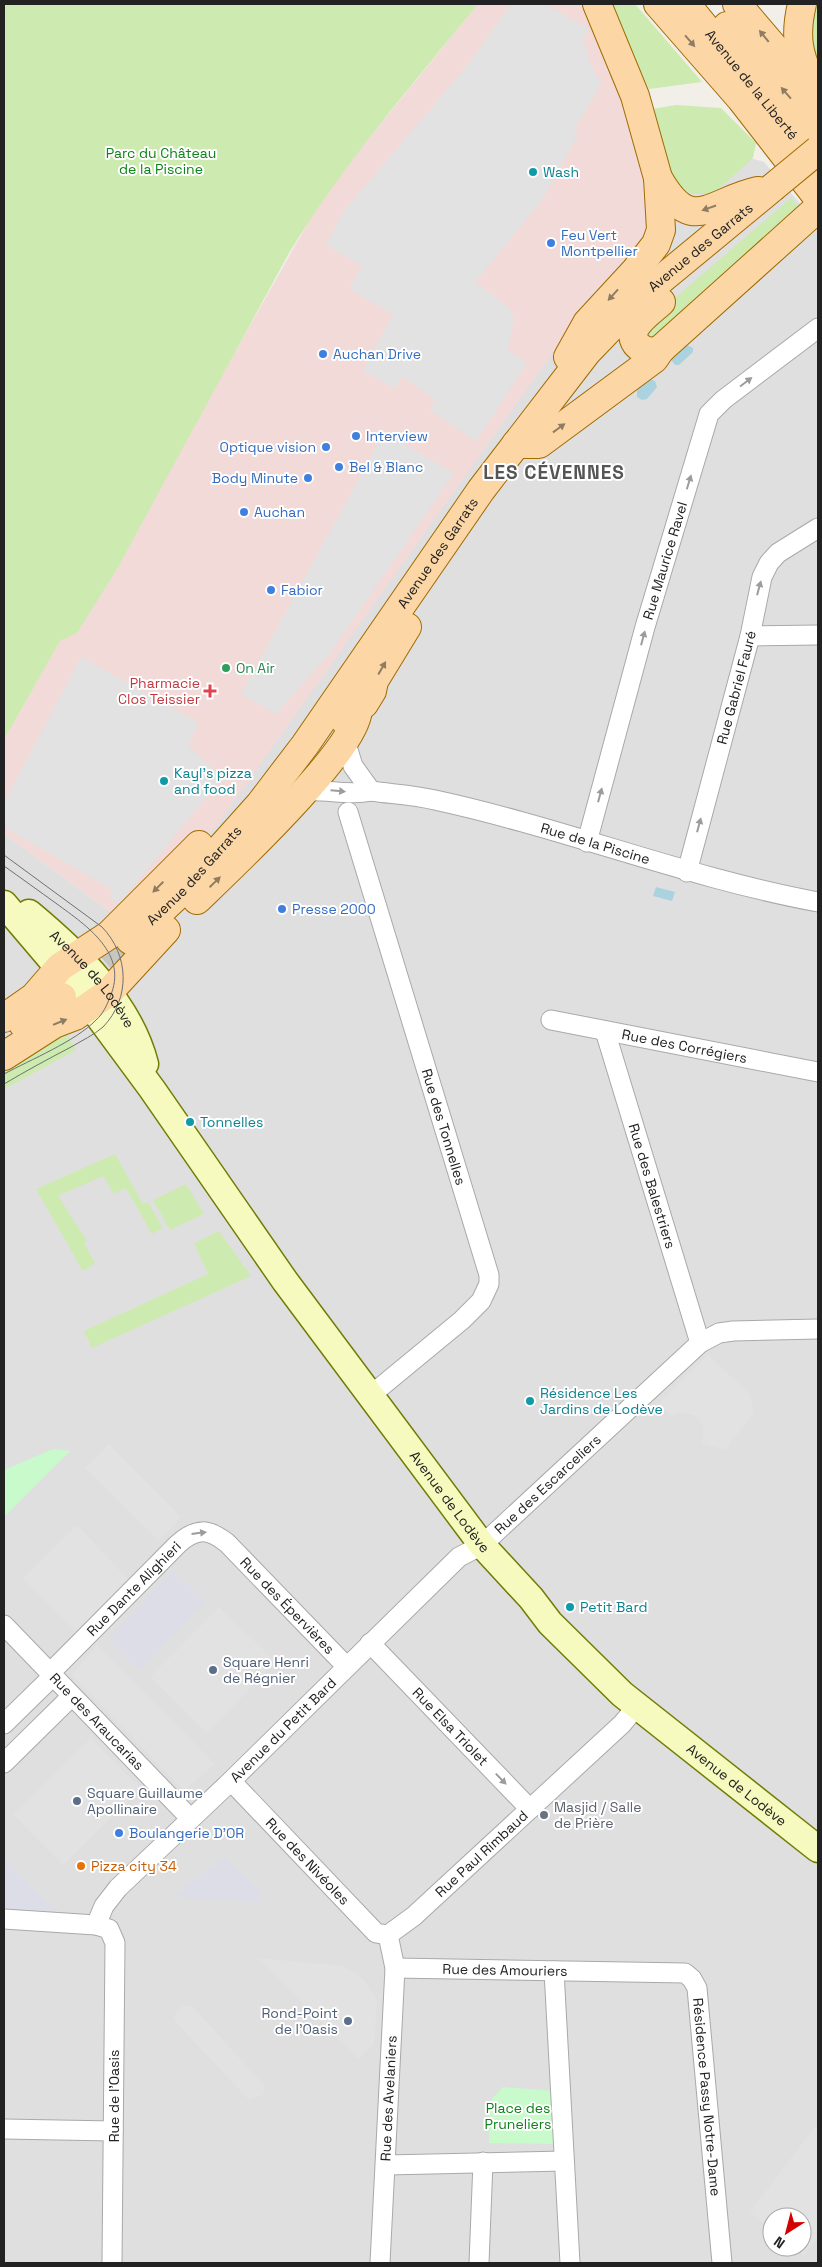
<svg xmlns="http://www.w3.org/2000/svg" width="822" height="2267" font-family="'Space Grotesk',sans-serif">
  <rect width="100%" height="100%" fill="#f2efe9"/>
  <path fill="#e0dfdf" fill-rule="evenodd" d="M629,122L764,162L818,224V2263H4V834L116,916ZM772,2217H802V2247H772Z"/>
  <polygon fill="#f2dad9" points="478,4 586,4 629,122 643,170 652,227 642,244 584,309 217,825 116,916 4,834 4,740 60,640 77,633 314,212 356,154"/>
  <g fill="#cdebb0">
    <path d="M4,4H478C412,85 344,163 289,253L116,571L77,633L60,641L4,740Z"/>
    <polygon points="613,4 635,4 702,82 649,89 615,16"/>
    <polygon points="817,4 818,4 818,70 809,33"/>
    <polygon points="676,105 721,108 756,143 753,158 713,194 691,194 674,182 652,109"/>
    <polygon points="791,198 802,211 654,337 646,333 648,321"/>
    <polygon points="63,1027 76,1050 4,1089 4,1062"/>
    <polygon points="115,1154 143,1204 148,1202 163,1228 152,1234 126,1188 114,1194 103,1176 58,1196 87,1241 84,1243 95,1263 83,1271 36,1189"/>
    <polygon points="186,1184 204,1214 170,1230 153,1200"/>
    <polygon points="219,1231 251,1276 92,1348 84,1331 208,1274 194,1243"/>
  </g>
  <g fill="#c8facc">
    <polygon points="53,1449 70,1451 4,1517 4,1470"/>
    <polygon points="503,2087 555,2091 558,2144 489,2143 491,2100"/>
  </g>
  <g fill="#e2e2e2">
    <polygon points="511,4 544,4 589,29 583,39 591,65 601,84 576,127 577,136 542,200 475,282 510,309 514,320 508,350 527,363 476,441 430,410 435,400 402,376 395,389 363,371 393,314 349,289 362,266 326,245 343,212 466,67"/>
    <polygon points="384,433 454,473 330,653 276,714 241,694"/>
    <polygon points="81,657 199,723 188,746 223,777 119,904 109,897 113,890 4,827 4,803"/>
    <polygon points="708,1355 749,1393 754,1413 725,1450 702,1443 704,1427 694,1415 680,1412 670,1416 659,1403"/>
    <polygon points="109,1444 181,1517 159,1541 85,1468"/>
    <polygon points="77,1525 131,1582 77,1634 23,1578"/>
    <polygon points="219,1607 276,1662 207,1733 150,1677"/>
    <polygon points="97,1645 215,1764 184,1791 72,1675"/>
    <polygon points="91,1738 141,1789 63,1865 13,1814"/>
    <polygon points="257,1958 343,1966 355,1972 364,1980 377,1999 374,2044 358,2059"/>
    <polygon points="182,2006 192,2006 265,2086 263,2095 249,2100 174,2020 176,2012"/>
    <polygon points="818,2123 818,2237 804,2256 793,2247 802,2247 802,2217 772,2217 772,2230 750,2212"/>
  </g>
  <g fill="#dddde8">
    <polygon points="173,1571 205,1602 139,1671 108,1638"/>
    <polygon points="224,1857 263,1893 256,1902 172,1897"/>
    <polygon points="4,1859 58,1912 4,1908"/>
  </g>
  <g fill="#aad3df">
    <polygon points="687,345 693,348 693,352 679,365 675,365 672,361 672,356"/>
    <polygon points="649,379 655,381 657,387 647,399 642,400 637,397 637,389"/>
    <polygon points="656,887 675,892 672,901 653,896"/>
  </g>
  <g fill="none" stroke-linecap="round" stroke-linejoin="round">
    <polyline stroke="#c8c6c1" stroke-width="28" stroke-dasharray="28 14" stroke-linecap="butt" points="73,989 130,940"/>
    <defs>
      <g id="street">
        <polyline points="750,636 818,635"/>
        <polyline points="345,740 353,766 371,791"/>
        <path id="s1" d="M304,791C326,789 350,796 371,791C392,794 414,795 435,800C564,828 688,878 818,902"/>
        <path id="s2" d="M348,812L489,1275V1284L481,1301L462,1320L371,1395"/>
        <path id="s3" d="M587,842L645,627L709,414L723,400L818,328"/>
        <path id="s4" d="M687,872L750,636L762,577L769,563L778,553L818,528"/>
        <path id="s5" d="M551,1020L818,1072"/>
        <path id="s6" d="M605,1031L700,1343"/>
        <path id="s7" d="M4,1625L190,1818"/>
        <path id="s8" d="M370,1643L530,1809"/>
        <path id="s9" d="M50,1673L178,1544C196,1528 208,1528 227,1543L347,1667"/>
        <polyline points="4,1724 53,1676"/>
        <polyline points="4,1763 72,1696"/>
        <path id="s10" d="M231,1781L376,1933L388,1935"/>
        <polyline points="4,1919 96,1925 109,1929 115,1943 112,2263"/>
        <path id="s11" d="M96,1925L104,1906L118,1888L231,1781L459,1557L482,1545L700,1343L719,1333L733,1331L818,1329"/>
        <path id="s12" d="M388,1935L414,1916L622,1724L637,1706"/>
        <path id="s13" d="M395,1968L685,1973L692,1979L697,1988L722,2263"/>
        <polyline points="554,1971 570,2263"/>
        <polyline points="4,2129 113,2131"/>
        <polyline points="386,2165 564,2161"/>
        <path id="s14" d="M380,2263L395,1968L388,1935"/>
        <polyline points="479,2263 483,2162"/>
      </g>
      <g id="secondary">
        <path id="s15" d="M4,904L90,1005L152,1089L285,1281L482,1545L531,1598L550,1623L622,1694L818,1849"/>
        <path id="s16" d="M29,913C77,953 129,1002 145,1064"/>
      </g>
      <g id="primary">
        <polyline points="658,4 741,99 818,198"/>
        <path id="s17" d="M686,4L818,166"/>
        <polyline points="737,4 818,99"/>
        <path d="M802,4C795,33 797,55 812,81"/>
        <polyline points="727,26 818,130"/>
        <path d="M658,178C692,237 709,202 758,191"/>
        <path d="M661,349C648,357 627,344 635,328C640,318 652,310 661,302"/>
        <polyline points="568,357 587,323 635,271 656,244 661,230 658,178 635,96 597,4"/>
        <polyline points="516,444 539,444 654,359 661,349 818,208"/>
        <polyline points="345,721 351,713 364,704 372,691 374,681 407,627"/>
        <path d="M197,900C228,870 360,747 358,708"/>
        <path id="s18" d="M130,940L183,890L260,804L305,745L481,490L587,352L640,297L772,188"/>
        <polyline points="4,1018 34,997 60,967 109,935 199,845"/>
        <polyline points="23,1024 62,997"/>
        <polyline points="4,1056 54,1024 75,1016 108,993 166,930"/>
      </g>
    </defs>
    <use href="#street" stroke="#a9a9a9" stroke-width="21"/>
    <use href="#secondary" stroke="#707d05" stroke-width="29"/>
    <use href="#primary" stroke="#a06b00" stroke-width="30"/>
    <use href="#street" stroke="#fff" stroke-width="19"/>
    <use href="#secondary" stroke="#f7fabf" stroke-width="26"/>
    <use href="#primary" stroke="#fcd6a4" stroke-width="28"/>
    <g stroke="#707070" stroke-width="1">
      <path d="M4,855L102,927C129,955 131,998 103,1027C94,1035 81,1041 71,1047C48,1059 26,1071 4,1084"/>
      <path d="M4,866C21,878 39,891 57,904C87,926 129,954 110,997C107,1005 103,1014 96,1020C76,1041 30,1060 4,1074"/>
    </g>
    <defs>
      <polyline id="primary-bridge" points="772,188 818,150"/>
    </defs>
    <use href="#primary-bridge" stroke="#a06b00" stroke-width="30" stroke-linecap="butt"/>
    <use href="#primary-bridge" stroke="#fcd6a4" stroke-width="28"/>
  </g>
  <defs><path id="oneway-solid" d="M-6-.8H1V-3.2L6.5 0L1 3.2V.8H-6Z" transform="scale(1.25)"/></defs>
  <g fill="#8f7c63">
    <use href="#oneway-solid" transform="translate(764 36) rotate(-129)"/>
    <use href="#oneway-solid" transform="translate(690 41) rotate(49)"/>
    <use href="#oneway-solid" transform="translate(786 93) rotate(-131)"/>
    <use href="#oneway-solid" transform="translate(709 208) rotate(161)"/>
    <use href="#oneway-solid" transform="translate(613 295) rotate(132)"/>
    <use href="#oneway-solid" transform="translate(559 428) rotate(-36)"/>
    <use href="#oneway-solid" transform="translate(382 668) rotate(-60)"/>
    <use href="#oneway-solid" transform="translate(215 882) rotate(-44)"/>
    <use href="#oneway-solid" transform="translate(158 887) rotate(135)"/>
    <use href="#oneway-solid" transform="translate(60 1022) rotate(-22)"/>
  </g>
  <g fill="#9c9c9c">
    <use href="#oneway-solid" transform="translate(746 382) rotate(-37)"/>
    <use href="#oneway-solid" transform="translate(689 482) rotate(-73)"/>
    <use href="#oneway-solid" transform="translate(759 588) rotate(-75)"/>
    <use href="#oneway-solid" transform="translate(643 638) rotate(-75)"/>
    <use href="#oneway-solid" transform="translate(338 791) rotate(5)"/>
    <use href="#oneway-solid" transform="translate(600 795) rotate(-75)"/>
    <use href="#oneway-solid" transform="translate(699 825) rotate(-75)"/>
    <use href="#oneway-solid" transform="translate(199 1533) rotate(-7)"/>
    <use href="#oneway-solid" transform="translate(501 1779) rotate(46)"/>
  </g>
  <g fill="#0f9aa8" stroke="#fff" stroke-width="2">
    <circle cx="533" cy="172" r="5"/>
    <circle cx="164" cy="781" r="5"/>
    <circle cx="190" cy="1122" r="5"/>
    <circle cx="530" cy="1401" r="5"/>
    <circle cx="570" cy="1607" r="5"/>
  </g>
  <g fill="#3f7fe0" stroke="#fff" stroke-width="2">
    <circle cx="551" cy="243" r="5"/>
    <circle cx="323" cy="354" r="5"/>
    <circle cx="356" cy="436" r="5"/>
    <circle cx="326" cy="447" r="5"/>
    <circle cx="339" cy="467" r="5"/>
    <circle cx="308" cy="478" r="5"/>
    <circle cx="244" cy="512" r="5"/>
    <circle cx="271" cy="590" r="5"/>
    <circle cx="282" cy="909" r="5"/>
    <circle cx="119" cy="1833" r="5"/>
  </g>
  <circle fill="#2e9e5b" stroke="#fff" stroke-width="2" cx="226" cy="668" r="5"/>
  <path fill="#e0444e" stroke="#fff" stroke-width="2" d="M207.5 683.5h5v5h5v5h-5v5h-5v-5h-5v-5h5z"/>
  <g fill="#5c6f8a" stroke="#fff" stroke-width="2">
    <circle cx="213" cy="1670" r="5"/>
    <circle cx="77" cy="1801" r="5"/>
    <circle cx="348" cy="2021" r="5"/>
  </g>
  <circle fill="#6b7280" stroke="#fff" stroke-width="2" cx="544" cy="1815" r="5"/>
  <circle fill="#e8710a" stroke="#fff" stroke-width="2" cx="81" cy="1866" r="5"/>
  <g text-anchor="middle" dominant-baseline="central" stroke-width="4" stroke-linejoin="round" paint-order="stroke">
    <g font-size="14" fill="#222" stroke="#fff">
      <text stroke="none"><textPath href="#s17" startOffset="104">Avenue de la Liberté</textPath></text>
      <text stroke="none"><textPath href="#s18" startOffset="901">Avenue des Garrats</textPath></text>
      <text stroke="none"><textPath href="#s18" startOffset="496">Avenue des Garrats</textPath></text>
      <text stroke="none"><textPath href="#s3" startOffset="292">Rue Maurice Ravel</textPath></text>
      <text stroke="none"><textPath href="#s4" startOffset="191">Rue Gabriel Fauré</textPath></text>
      <text stroke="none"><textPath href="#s1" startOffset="298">Rue de la Piscine</textPath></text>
      <text stroke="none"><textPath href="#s18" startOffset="91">Avenue des Garrats</textPath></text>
      <text stroke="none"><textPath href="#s16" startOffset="92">Avenue de Lodève</textPath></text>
      <text stroke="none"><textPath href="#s5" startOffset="136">Rue des Corrégiers</textPath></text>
      <text stroke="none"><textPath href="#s2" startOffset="329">Rue des Tonnelles</textPath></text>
      <text stroke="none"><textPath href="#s6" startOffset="162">Rue des Balestriers</textPath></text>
      <text stroke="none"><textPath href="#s11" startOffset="634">Rue des Escarceliers</textPath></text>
      <text stroke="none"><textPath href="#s15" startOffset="746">Avenue de Lodève</textPath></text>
      <text stroke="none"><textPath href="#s9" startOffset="119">Rue Dante Alighieri</textPath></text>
      <text stroke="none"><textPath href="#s9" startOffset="324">Rue des Épervières</textPath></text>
      <text stroke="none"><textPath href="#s7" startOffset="134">Rue des Araucarias</textPath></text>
      <text stroke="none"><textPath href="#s8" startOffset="116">Rue Elsa Triolet</textPath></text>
      <text stroke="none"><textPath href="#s11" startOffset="272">Avenue du Petit Bard</textPath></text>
      <text stroke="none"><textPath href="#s15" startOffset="1151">Avenue de Lodève</textPath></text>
      <text stroke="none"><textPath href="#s12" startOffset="124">Rue Paul Rimbaud</textPath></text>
      <text stroke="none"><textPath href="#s10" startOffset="111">Rue des Nivéoles</textPath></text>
      <text stroke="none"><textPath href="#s13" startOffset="110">Rue des Amouriers</textPath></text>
      <text transform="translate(114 2096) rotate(-90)">Rue de l'Oasis</text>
      <text stroke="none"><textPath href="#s13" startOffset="419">Résidence Passy Notre-Dame</textPath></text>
      <text stroke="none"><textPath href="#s14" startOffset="165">Rue des Avelaniers</textPath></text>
    </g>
    <g font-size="14" fill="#0c8416" stroke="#fff">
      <text x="161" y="153">Parc du Château<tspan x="161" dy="16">de la Piscine</tspan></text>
      <text x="518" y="2108">Place des<tspan x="518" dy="16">Pruneliers</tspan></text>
    </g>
    <g font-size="14" fill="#0d838f" stroke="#fff" text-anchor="start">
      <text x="543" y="172">Wash</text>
      <text x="174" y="773">Kayl's pizza<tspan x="174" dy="16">and food</tspan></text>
      <text x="200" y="1122">Tonnelles</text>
      <text x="540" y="1393">Résidence Les<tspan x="540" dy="16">Jardins de Lodève</tspan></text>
      <text x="580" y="1607">Petit Bard</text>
    </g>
    <g font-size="14" fill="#366cbe" stroke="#fff" text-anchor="start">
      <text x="561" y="235">Feu Vert<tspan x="561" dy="16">Montpellier</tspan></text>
      <text x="333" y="354">Auchan Drive</text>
      <text x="366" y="436">Interview</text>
      <text x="316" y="447" text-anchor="end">Optique vision</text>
      <text x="349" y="467">Bel &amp; Blanc</text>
      <text x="298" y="478" text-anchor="end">Body Minute</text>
      <text x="254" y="512">Auchan</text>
      <text x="281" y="590">Fabior</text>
      <text x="292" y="909">Presse 2000</text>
      <text x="129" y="1833">Boulangerie D'OR</text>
    </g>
    <g font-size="14" fill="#27864d" stroke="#fff" text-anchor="start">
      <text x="236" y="668">On Air</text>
    </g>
    <g font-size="14" fill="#be3a42" stroke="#fff" text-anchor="end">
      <text x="200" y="683">Pharmacie<tspan x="200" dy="16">Clos Teissier</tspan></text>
    </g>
    <g font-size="14" fill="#4e5e75" stroke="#fff" text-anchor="start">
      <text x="223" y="1662">Square Henri<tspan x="223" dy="16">de Régnier</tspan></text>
      <text x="87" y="1793">Square Guillaume<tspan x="87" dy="16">Apollinaire</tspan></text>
      <text x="338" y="2013" text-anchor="end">Rond-Point<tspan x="338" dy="16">de l'Oasis</tspan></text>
    </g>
    <g font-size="14" fill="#5b616d" stroke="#fff" text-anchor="start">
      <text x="554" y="1807">Masjid / Salle<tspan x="554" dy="16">de Prière</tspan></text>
    </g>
    <g font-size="14" fill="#c56008" stroke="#fff" text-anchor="start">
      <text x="91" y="1866">Pizza city 34</text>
    </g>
    <g font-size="19" font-weight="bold" letter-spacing="1" fill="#555" stroke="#fff">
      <text x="554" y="472">LES CÉVENNES</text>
    </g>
  </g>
  <rect width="822" height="2267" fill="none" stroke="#222222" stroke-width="10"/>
  <g transform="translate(787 2232) rotate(216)"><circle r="24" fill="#ffffff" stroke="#a7a7a7"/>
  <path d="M0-4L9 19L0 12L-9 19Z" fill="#d40000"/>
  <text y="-8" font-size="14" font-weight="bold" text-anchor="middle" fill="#222222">N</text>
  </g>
</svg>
